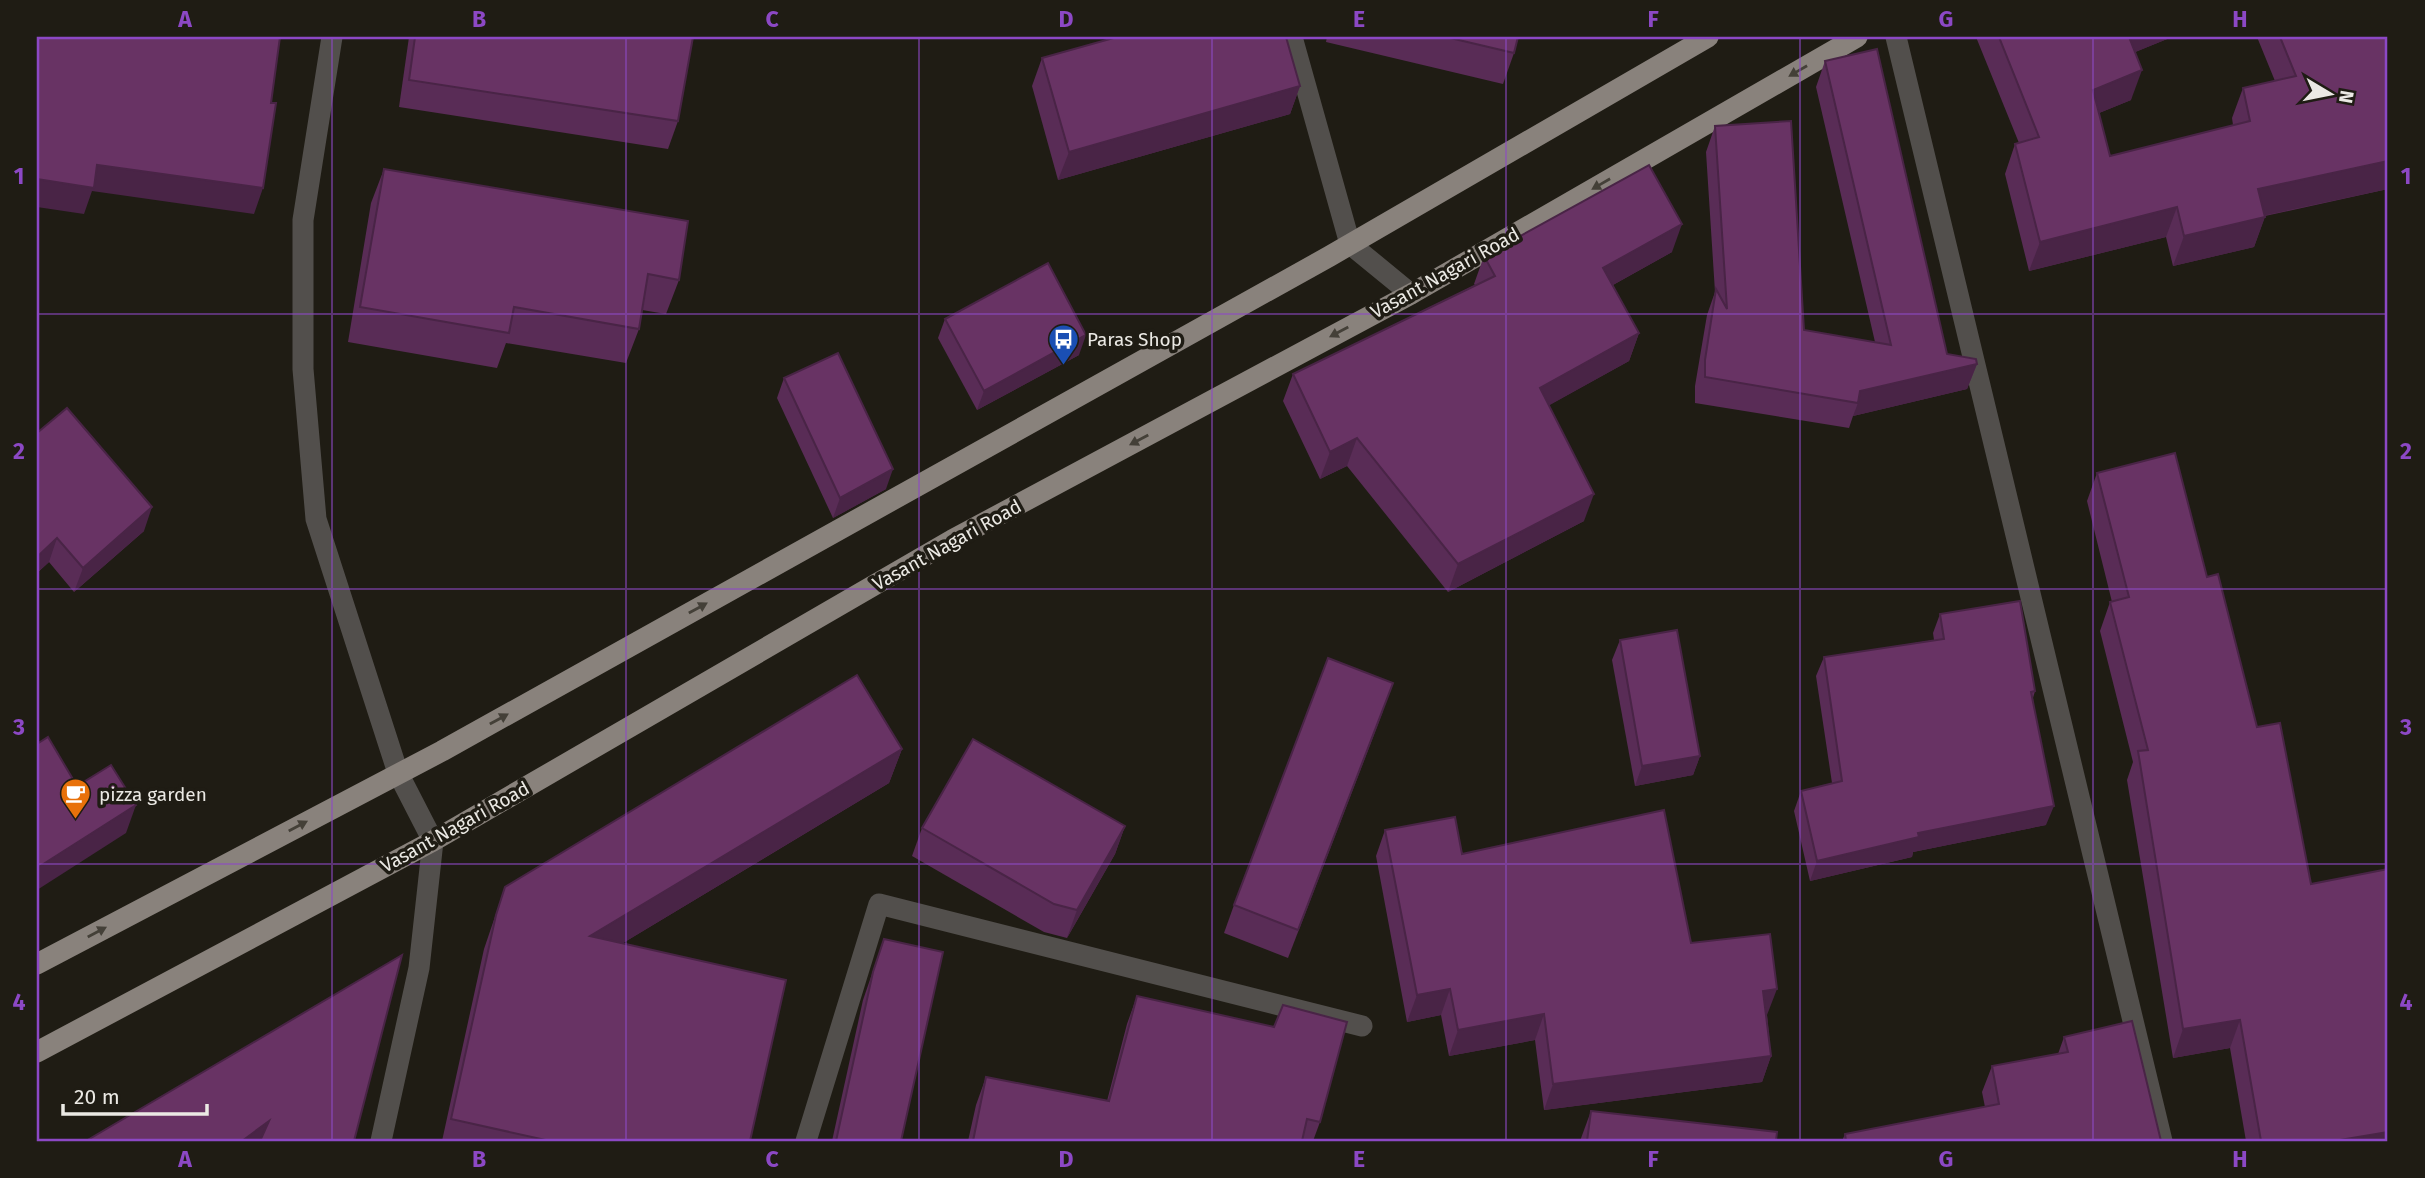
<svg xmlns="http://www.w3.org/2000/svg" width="2425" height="1178" font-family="'Fira Sans',sans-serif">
  <rect width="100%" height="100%" fill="#1f1c14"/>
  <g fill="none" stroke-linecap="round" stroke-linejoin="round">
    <g stroke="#524f4c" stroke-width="21">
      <polyline points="332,37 303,220 303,369 316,519 398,773 433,841 419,968 381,1141"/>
      <polyline points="1292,37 1350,244 1411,294"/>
      <polyline points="1896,37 2162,1141"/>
      <polyline points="806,1141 879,904 1362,1026"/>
    </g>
    <g stroke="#89827c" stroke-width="21">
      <polyline points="37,964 442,751 1330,256 1708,37"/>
      <polyline points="37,1052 433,841 952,540 1411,294 1857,37"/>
    </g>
  </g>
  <g fill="#592c56">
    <polygon points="409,37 693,37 678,121 668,149 399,107"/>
    <polygon points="1327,37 1518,37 1514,53 1503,84 1326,42"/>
    <polygon points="1976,37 2172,37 2135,52 2131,100 2099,113 2110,156 2233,125 2232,118 2243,88 2275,81 2257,37 2388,37 2388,189 2265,216 2254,247 2173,266 2166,237 2029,271 2005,174 2015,144 2019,143"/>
    <polygon points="1042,58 1300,86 1290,114 1058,180 1032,86"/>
    <polygon points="1825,61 1947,354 1977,364 1967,389 1853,416 1849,428 1695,403 1695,386 1707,315 1715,292 1706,152 1715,126 1804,330 1875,342 1816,87"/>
    <polygon points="384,169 679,280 666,314 642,310 639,329 626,363 506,343 497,368 348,342 371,203"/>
    <polygon points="1672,252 1613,285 1639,333 1629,361 1549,405 1584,521 1448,592 1347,466 1320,479 1283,401 1293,374 1475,285 1474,284 1484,256"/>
    <polygon points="945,319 1079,355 977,410 938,338"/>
    <polygon points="784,378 886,489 833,518 777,398"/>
    <polygon points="37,433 144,531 74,592 49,562 37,573"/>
    <polygon points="2097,473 2207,577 2257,727 2311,884 2388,1141 2246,1141 2230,1048 2173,1058 2127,780 2133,762 2100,631 2110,602 2112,602 2087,501"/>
    <polygon points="1940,614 2035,691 2033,698 2046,825 1913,852 1912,857 1810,881 1794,811 1801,791 1832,783 1816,676 1824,657 1934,640 1933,633"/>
    <polygon points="1620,640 1700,756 1693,775 1635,786 1612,660"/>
    <polygon points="1383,711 1288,958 1224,933 1234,905"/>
    <polygon points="902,749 889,783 623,943 750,1141 442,1141 484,949 505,887"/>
    <polygon points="1125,826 1115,854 1067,938 1044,932 912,856 922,828"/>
    <polygon points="1385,830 1462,854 1691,943 1767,1015 1771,1056 1762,1082 1544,1110 1535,1040 1449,1056 1441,1015 1407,1022 1376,856"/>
    <polygon points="884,939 901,1141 832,1141 863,1000"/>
    <polygon points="1137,996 1320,1122 1313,1141 968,1141 976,1105 986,1077 1107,1101 1127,1024"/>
    <polygon points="2064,1037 2161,1141 1842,1141 1845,1134 1985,1107 1982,1092 1992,1066 2058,1054"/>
    <polygon points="1591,1111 1776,1141 1580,1141"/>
  </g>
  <g fill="#492446">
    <polygon points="2124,37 2172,37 2116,60"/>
    <polygon points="2142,70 2131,100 2082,120 2093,90"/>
    <polygon points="1300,86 1290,114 1058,180 1069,152"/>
    <polygon points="2388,161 2388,189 2248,219 2258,189"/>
    <polygon points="97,165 263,188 254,214 92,191 84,214 37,207 37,179"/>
    <polygon points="2177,207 2166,237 2029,271 2040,242"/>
    <polygon points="2265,217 2254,247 2173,266 2184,236"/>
    <polygon points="1682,224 1672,252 1593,296 1603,268"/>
    <polygon points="1639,333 1629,361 1530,416 1540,388"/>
    <polygon points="1086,335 1079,355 977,410 984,391"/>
    <polygon points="1977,364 1967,389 1853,416 1858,403 1860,391"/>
    <polygon points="1357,438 1347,466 1320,479 1330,452"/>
    <polygon points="893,469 886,489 833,518 840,498"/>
    <polygon points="1594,494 1584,521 1448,592 1458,564"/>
    <polygon points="152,507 144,531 74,592 83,568"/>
    <polygon points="57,538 49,562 37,573 37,557"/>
    <polygon points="902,749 889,783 578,970 590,936"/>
    <polygon points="1700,756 1693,775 1635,786 1642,766"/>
    <polygon points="136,805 126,833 37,890 37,868"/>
    <polygon points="2054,806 2046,825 1913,852 1912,857 1810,881 1817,861 1918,833"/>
    <polygon points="1125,826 1115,854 1067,938 1077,910"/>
    <polygon points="1450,989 1441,1015 1407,1022 1417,995"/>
    <polygon points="1777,989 1767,1015 1754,1017 1763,991"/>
    <polygon points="1544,1014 1535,1040 1449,1056 1458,1030"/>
    <polygon points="2240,1020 2230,1048 2173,1058 2183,1029"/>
    <polygon points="1771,1056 1762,1082 1544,1110 1553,1084"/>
    <polygon points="269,1121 262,1141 242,1141"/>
    <polygon points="2388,1132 2388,1141 2334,1141"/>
  </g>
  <g fill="#683364" stroke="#492446" stroke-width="2">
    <polygon points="37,37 280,37 271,103 276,103 263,188 97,165 94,188 37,179"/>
    <polygon points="415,37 693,37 678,121 409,80"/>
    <polygon points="1117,37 1286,37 1300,86 1069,152 1042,58"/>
    <polygon points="1446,37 1518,37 1514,53"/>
    <polygon points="1999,37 2129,37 2142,70 2093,90 2110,156 2250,121 2243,88 2296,76 2280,37 2388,37 2388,161 2258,189 2265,217 2184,236 2177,207 2040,242 2015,144 2039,137"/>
    <polygon points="1877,49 1947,354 1976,359 1977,364 1860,391 1858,403 1705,377 1705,360 1716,289 1727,309 1715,126 1791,121 1804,330 1891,345 1825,61"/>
    <polygon points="1649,165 1682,224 1603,268 1639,333 1540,388 1594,494 1458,564 1357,438 1330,452 1293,374 1495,276 1484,256"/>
    <polygon points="384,169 688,221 679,280 648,274 639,329 514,307 509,333 360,307"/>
    <polygon points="1048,263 1086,335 984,391 945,319"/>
    <polygon points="838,353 893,469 840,498 784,378"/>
    <polygon points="67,408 152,507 83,568 57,538 37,557 37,433"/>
    <polygon points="2175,453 2207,577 2218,574 2257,727 2280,723 2311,884 2388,869 2388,1132 2334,1141 2261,1141 2240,1020 2183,1029 2138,751 2148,750 2110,602 2129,597 2097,473"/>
    <polygon points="2020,601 2035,691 2031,692 2054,806 1918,833 1919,837 1817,861 1801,791 1842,781 1824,657 1944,639 1940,614"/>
    <polygon points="1677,630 1700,756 1642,766 1620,640"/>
    <polygon points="1328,658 1393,683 1298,930 1234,905"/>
    <polygon points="857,675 902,749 590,936 786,980 750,1141 550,1141 451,1119 496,915 505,887"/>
    <polygon points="48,737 77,786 111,765 136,805 37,868 37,744"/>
    <polygon points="973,739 1125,826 1077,910 1054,904 922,828"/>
    <polygon points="1664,810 1691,943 1770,934 1777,989 1763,991 1771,1056 1553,1084 1544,1014 1458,1030 1450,989 1417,995 1385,830 1455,817 1462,854"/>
    <polygon points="884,939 943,952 901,1141 836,1141 873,972"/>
    <polygon points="402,955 354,1141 260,1141 269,1121 242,1141 86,1141"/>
    <polygon points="1137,996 1274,1027 1283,1005 1347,1022 1320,1122 1307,1119 1302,1141 973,1141 986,1077 1109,1101"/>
    <polygon points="2132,1021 2161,1141 1846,1141 1845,1134 1999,1104 1992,1066 2068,1052 2064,1037"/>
    <polygon points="1591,1111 1777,1132 1776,1141 1587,1141"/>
  </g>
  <defs><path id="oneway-solid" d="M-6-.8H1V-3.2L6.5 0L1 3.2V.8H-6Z" transform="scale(1.75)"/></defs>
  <g fill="#444038">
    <use href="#oneway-solid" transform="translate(1798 71) rotate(150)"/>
    <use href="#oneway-solid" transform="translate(1601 184) rotate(150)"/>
    <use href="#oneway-solid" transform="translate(1339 332) rotate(152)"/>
    <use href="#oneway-solid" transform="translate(1139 440) rotate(152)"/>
    <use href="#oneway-solid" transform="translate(698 608) rotate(-29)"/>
    <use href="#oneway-solid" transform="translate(499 719) rotate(-29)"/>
    <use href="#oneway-solid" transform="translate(298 826) rotate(-28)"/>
    <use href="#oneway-solid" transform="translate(97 932) rotate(-28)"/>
  </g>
  <path fill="none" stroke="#8c48c5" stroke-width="2" stroke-opacity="0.55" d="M332,37V1141M626,37V1141M919,37V1141M1212,37V1141M1506,37V1141M1800,37V1141M2093,37V1141M37,314H2388M37,589H2388M37,864H2388"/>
  <defs>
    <symbol id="bus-pin" viewBox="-11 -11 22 30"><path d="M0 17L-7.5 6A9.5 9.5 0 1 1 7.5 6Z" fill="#1a4fb4" stroke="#1f1c14"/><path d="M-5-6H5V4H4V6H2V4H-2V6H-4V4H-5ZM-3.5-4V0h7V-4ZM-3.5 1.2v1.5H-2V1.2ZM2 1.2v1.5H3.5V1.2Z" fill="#fff"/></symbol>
    <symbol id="cafe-pin" viewBox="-11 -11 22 30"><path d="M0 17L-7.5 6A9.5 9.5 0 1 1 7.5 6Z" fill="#e8710a" stroke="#1f1c14"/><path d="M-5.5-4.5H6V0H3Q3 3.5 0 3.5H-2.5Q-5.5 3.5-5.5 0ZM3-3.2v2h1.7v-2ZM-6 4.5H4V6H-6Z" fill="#fff"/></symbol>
  </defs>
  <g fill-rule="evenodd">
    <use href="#bus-pin" x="1046" y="322" width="35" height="47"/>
    <use href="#cafe-pin" x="58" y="776" width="35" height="47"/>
  </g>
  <g text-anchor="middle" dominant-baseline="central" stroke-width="7" stroke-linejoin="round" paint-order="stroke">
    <g font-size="19" fill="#ebe9e4" stroke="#1f1c14">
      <text transform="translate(1445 273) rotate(-29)">Vasant Nagari Road</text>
      <text transform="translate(947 545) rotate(-29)">Vasant Nagari Road</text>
      <text transform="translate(455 827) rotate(-29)">Vasant Nagari Road</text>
    </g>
    <g font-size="19" fill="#ebe9e4" stroke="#1f1c14" text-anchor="start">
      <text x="1087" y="339">Paras Shop</text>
      <text x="99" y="794">pizza garden</text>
    </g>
  </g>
  <rect width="2425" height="1178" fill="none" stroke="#1f1c14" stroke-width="77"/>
  <g transform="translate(2330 94) rotate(100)" stroke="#1f1c14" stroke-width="5" paint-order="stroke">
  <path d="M0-5L12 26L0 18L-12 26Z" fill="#ebe9e4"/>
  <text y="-10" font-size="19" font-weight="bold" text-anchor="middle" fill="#ebe9e4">N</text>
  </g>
  <path d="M63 1104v10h144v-10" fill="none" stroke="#ebe9e4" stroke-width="3.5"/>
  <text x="74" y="1104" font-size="21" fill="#ebe9e4" stroke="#1f1c14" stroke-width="5" paint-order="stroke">20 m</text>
  <rect x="38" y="38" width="2348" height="1102" fill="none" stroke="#8c48c5" stroke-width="2.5"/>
  <g font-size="23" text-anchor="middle" font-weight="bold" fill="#8c48c5">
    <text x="185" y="27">A</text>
    <text x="479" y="27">B</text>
    <text x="772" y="27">C</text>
    <text x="1066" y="27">D</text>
    <text x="1359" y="27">E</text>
    <text x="1653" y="27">F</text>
    <text x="1946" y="27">G</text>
    <text x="2240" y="27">H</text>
    <text x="19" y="184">1</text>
    <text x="2406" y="184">1</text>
    <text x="19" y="459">2</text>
    <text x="2406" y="459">2</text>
    <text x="19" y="735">3</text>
    <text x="2406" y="735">3</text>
    <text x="19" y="1010">4</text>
    <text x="2406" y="1010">4</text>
    <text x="185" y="1167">A</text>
    <text x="479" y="1167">B</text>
    <text x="772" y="1167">C</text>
    <text x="1066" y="1167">D</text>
    <text x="1359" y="1167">E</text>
    <text x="1653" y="1167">F</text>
    <text x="1946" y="1167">G</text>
    <text x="2240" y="1167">H</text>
  </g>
</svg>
